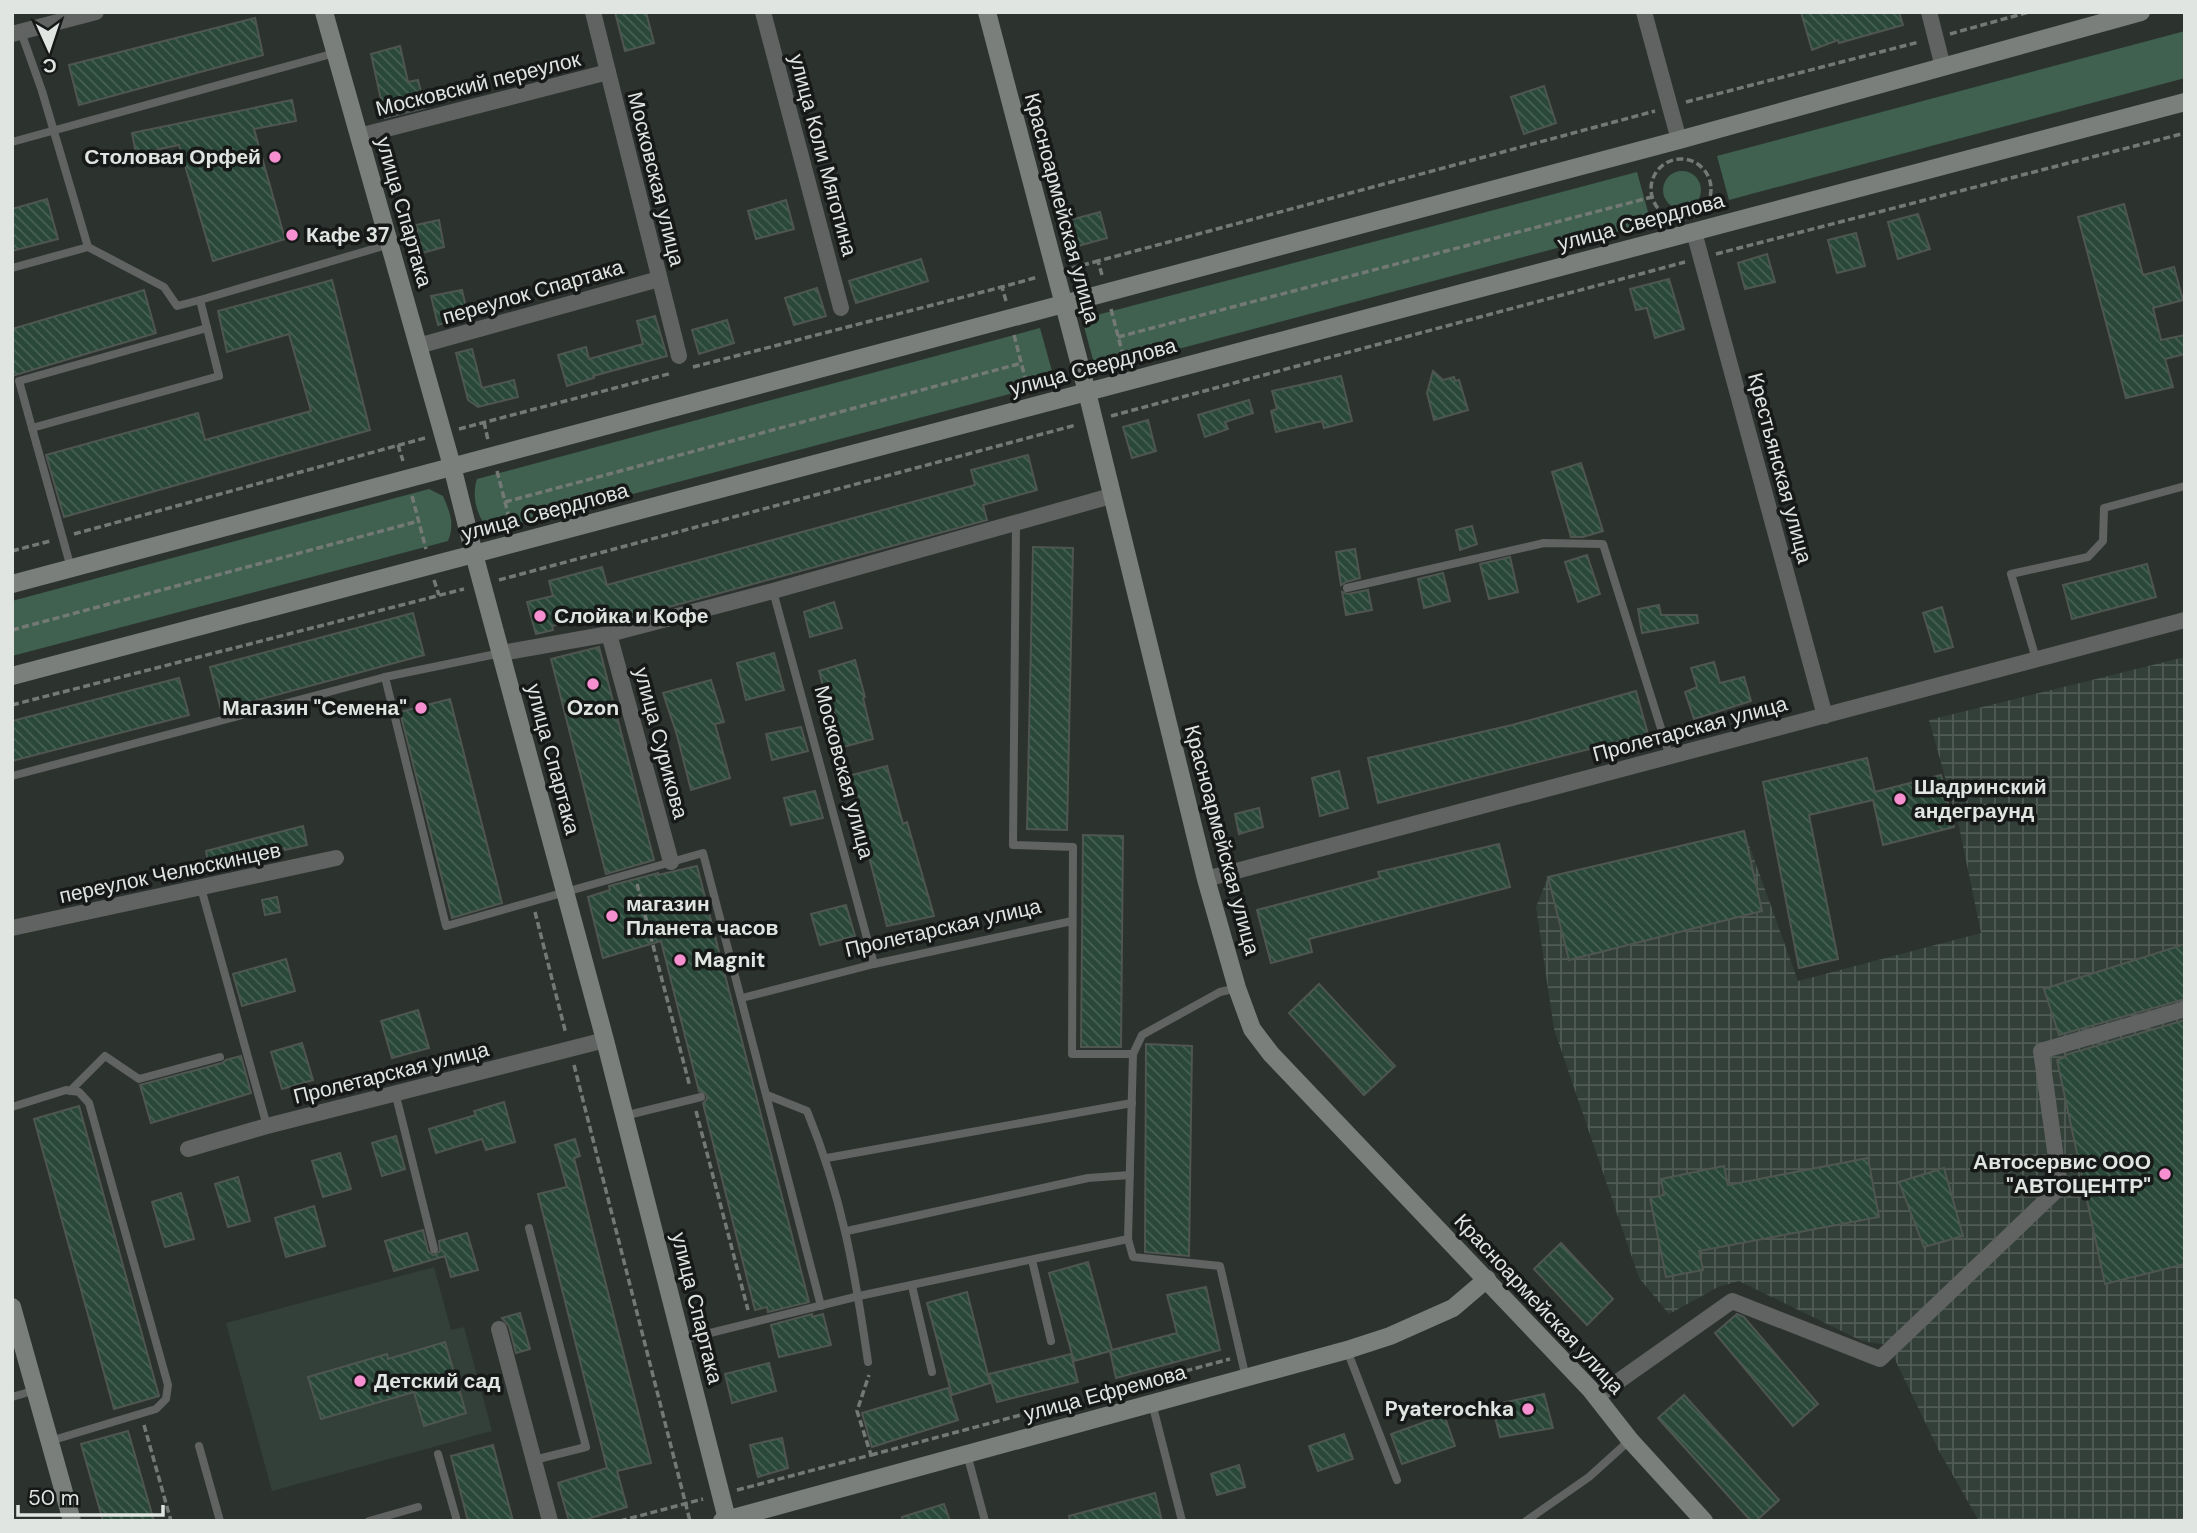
<svg xmlns="http://www.w3.org/2000/svg" width="2197" height="1533" font-family="'DM Sans',sans-serif">
  <defs>
    <pattern id="industrial-grid" width="8" height="8" patternUnits="userSpaceOnUse" patternTransform="scale(1.75)"><rect width="8" height="8" fill="#333f39"/><path d="M0 4h8M4 0v8" fill="none" stroke="#505b55"/></pattern>
    <pattern id="building-back-hatch" width="6" height="6" patternUnits="userSpaceOnUse" patternTransform="scale(1.75)"><rect width="6" height="6" fill="#294839"/><path d="M-1 5l2 2M0 0l6 6M5-1l2 2" fill="none" stroke="#486255"/></pattern>
  </defs>
  <rect width="100%" height="100%" fill="#2c332f"/>
  <polygon fill="#333f39" points="434,1267 451,1330 464,1327 492,1431 272,1491 226,1323"/>
  <polygon fill="url(#industrial-grid)" points="2185,657 2185,1521 1979,1521 1939,1451 1888,1345 1862,1341 1739,1281 1718,1287 1669,1314 1639,1278 1554,1029 1536,907 1548,877 1744,831 1798,981 1981,933 1960,831 1929,720"/>
  <g fill="#406050">
    <polygon points="2185,31 2185,78 1729,200 1717,156"/>
    <circle cx="1682" cy="190" r="19"/>
    <polygon points="1637,172 1651,223 1096,371 1082,319"/>
    <path d="M1040,328L1055,382L493,531C477,522 471,496 477,479Z"/>
    <path d="M429,489L443,496C450,512 455,524 448,541L12,656V601Z"/>
  </g>
  <g fill="url(#building-back-hatch)" stroke="#4f5652" stroke-width="2">
    <polygon points="615,12 646,12 654,43 625,51"/>
    <polygon points="1801,12 1899,12 1903,25 1839,43 1838,40 1812,50"/>
    <polygon points="255,18 263,55 79,105 69,65"/>
    <polygon points="400,46 408,82 418,80 425,108 385,118 371,54"/>
    <polygon points="1544,86 1556,123 1524,134 1511,97"/>
    <polygon points="292,100 296,121 254,129 285,239 213,261 179,145 136,154 132,133"/>
    <polygon points="47,199 58,239 12,251 12,209"/>
    <polygon points="786,200 794,229 756,239 748,211"/>
    <polygon points="2124,204 2143,275 2174,267 2183,300 2153,308 2161,340 2185,335 2185,354 2165,359 2173,387 2126,398 2078,217"/>
    <polygon points="1100,212 1107,238 1078,246 1070,220"/>
    <polygon points="1918,214 1930,249 1898,259 1888,222"/>
    <polygon points="439,220 444,247 422,253 416,225"/>
    <polygon points="1856,233 1865,266 1837,273 1828,240"/>
    <polygon points="1767,254 1775,282 1745,289 1738,263"/>
    <polygon points="921,259 928,281 856,303 849,281"/>
    <polygon points="1669,279 1684,329 1655,338 1647,308 1636,310 1630,289"/>
    <polygon points="332,280 370,430 64,517 46,455 198,413 205,440 311,411 289,334 227,352 218,311"/>
    <polygon points="817,288 826,316 794,325 785,298"/>
    <polygon points="144,290 156,333 12,376 12,329"/>
    <polygon points="462,290 468,316 438,325 431,296"/>
    <polygon points="655,316 667,356 593,376 594,378 567,386 558,355 586,347 589,359 643,344 637,321"/>
    <polygon points="727,320 734,343 699,354 692,330"/>
    <polygon points="472,349 482,388 514,380 518,397 478,407 468,400 456,353"/>
    <polygon points="1433,371 1443,380 1454,377 1455,381 1459,380 1468,410 1434,420 1427,393"/>
    <polygon points="1341,376 1352,421 1324,428 1322,421 1276,432 1271,411 1277,409 1272,391"/>
    <polygon points="1249,400 1253,413 1225,422 1228,429 1205,437 1198,415"/>
    <polygon points="1148,420 1156,451 1132,458 1123,427"/>
    <polygon points="1028,455 1037,490 983,505 987,520 610,623 607,611 552,626 553,630 536,634 527,602 553,596 549,581 602,567 607,585 975,485 971,470"/>
    <polygon points="1581,463 1603,531 1583,537 1571,537 1552,472"/>
    <polygon points="1472,526 1477,544 1460,550 1456,530"/>
    <polygon points="1033,547 1073,548 1067,830 1027,829"/>
    <polygon points="1355,549 1360,578 1346,582 1341,585 1336,552"/>
    <polygon points="1587,555 1600,594 1578,602 1565,562"/>
    <polygon points="1510,557 1518,592 1489,599 1480,564"/>
    <polygon points="2147,564 2156,597 2072,619 2063,585"/>
    <polygon points="1443,573 1450,601 1424,608 1418,579"/>
    <polygon points="1368,590 1372,610 1346,615 1342,592 1348,594"/>
    <polygon points="834,602 842,628 810,637 804,612"/>
    <polygon points="1659,605 1661,615 1697,615 1698,623 1642,633 1638,609"/>
    <polygon points="1942,607 1953,647 1935,652 1923,613"/>
    <polygon points="413,613 424,655 221,710 210,667"/>
    <polygon points="599,647 654,860 606,874 551,659"/>
    <polygon points="774,653 784,690 746,700 737,663"/>
    <polygon points="855,660 865,697 863,698 873,739 843,747 833,707 829,708 819,671"/>
    <polygon points="1714,662 1720,683 1744,677 1751,701 1694,719 1685,692 1697,687 1691,668"/>
    <polygon points="179,678 189,715 12,761 12,721"/>
    <polygon points="711,680 724,722 715,724 730,778 691,790 677,735 663,693"/>
    <polygon points="1636,691 1648,734 1378,803 1368,758 1512,725"/>
    <polygon points="450,699 502,903 452,918 400,712"/>
    <polygon points="801,727 808,751 772,760 766,734"/>
    <polygon points="1867,758 1875,792 1941,775 1954,827 1883,845 1873,800 1809,815 1838,959 1799,968 1763,782"/>
    <polygon points="887,766 903,824 907,822 934,916 887,926 848,776"/>
    <polygon points="1339,771 1348,808 1320,816 1312,778"/>
    <polygon points="815,791 823,818 791,825 784,798"/>
    <polygon points="1259,808 1263,827 1239,834 1235,814"/>
    <polygon points="303,826 307,845 285,850 285,848 209,867 206,851"/>
    <polygon points="1744,831 1762,911 1569,960 1548,877"/>
    <polygon points="1083,835 1123,836 1121,1047 1081,1047"/>
    <polygon points="1499,844 1510,887 1309,939 1312,952 1271,963 1257,910 1380,878 1378,872"/>
    <polygon points="697,866 809,1302 768,1312 767,1307 755,1310 703,1103 707,1099 707,1095 699,1091 661,941 603,958 588,897 610,890 609,886 658,873 658,875"/>
    <polygon points="277,897 280,912 265,915 262,900"/>
    <polygon points="846,905 855,936 820,945 811,914"/>
    <polygon points="2185,944 2185,999 2059,1035 2044,989"/>
    <polygon points="286,959 295,991 242,1006 233,974"/>
    <polygon points="1319,984 1395,1066 1364,1095 1289,1013"/>
    <polygon points="418,1010 429,1048 392,1058 381,1021"/>
    <polygon points="2185,1020 2185,1264 2105,1284 2057,1060 2066,1057 2065,1055"/>
    <polygon points="302,1043 313,1080 282,1089 271,1052"/>
    <polygon points="1146,1044 1192,1046 1189,1256 1145,1252"/>
    <polygon points="241,1056 251,1093 151,1123 140,1085 222,1063 226,1060"/>
    <polygon points="504,1102 515,1142 486,1150 482,1139 436,1153 429,1129 476,1115 474,1111"/>
    <polygon points="79,1106 159,1396 114,1409 34,1119"/>
    <polygon points="396,1136 405,1169 382,1176 372,1143"/>
    <polygon points="575,1139 580,1156 574,1158 651,1463 617,1471 627,1507 581,1521 569,1521 558,1483 607,1468 538,1194 567,1187 555,1145"/>
    <polygon points="340,1153 351,1189 323,1197 312,1161"/>
    <polygon points="1868,1158 1879,1217 1699,1251 1703,1270 1666,1277 1650,1198 1664,1195 1661,1179 1724,1166 1728,1185"/>
    <polygon points="1944,1168 1963,1236 1924,1247 1899,1182"/>
    <polygon points="238,1177 250,1221 228,1227 215,1184"/>
    <polygon points="181,1193 194,1239 165,1247 152,1202"/>
    <polygon points="314,1206 325,1246 286,1257 275,1218"/>
    <polygon points="423,1230 428,1251 433,1255 440,1251 439,1241 467,1233 478,1270 451,1277 445,1256 394,1271 385,1241"/>
    <polygon points="1561,1243 1613,1299 1587,1325 1534,1269"/>
    <polygon points="1088,1262 1112,1350 1177,1333 1167,1295 1206,1287 1220,1350 1116,1378 1110,1351 1074,1361 1049,1273"/>
    <polygon points="967,1292 990,1383 952,1395 927,1303"/>
    <polygon points="520,1313 530,1349 516,1353 509,1326 502,1318"/>
    <polygon points="812,1314 812,1317 823,1314 831,1345 779,1357 771,1325"/>
    <polygon points="1737,1314 1744,1317 1818,1404 1793,1426 1715,1333"/>
    <polygon points="445,1342 466,1413 424,1426 414,1392 321,1419 308,1377 387,1354 388,1359"/>
    <polygon points="1071,1354 1078,1382 997,1402 989,1374"/>
    <polygon points="769,1363 776,1391 732,1403 725,1374"/>
    <polygon points="948,1388 958,1420 872,1447 862,1413"/>
    <polygon points="1544,1394 1553,1428 1500,1437 1492,1405"/>
    <polygon points="1684,1395 1779,1500 1756,1521 1751,1521 1658,1418"/>
    <polygon points="1444,1415 1455,1446 1402,1464 1391,1434"/>
    <polygon points="128,1431 154,1521 103,1521 81,1444"/>
    <polygon points="1344,1434 1353,1459 1318,1471 1309,1446"/>
    <polygon points="782,1438 788,1468 758,1477 750,1445"/>
    <polygon points="493,1445 513,1521 468,1521 451,1456"/>
    <polygon points="1239,1465 1245,1487 1217,1495 1211,1474"/>
    <polygon points="1155,1493 1162,1521 1070,1521 1069,1516"/>
    <polygon points="944,1504 950,1521 902,1521 902,1517"/>
  </g>
  <g fill="none" stroke-linecap="round" stroke-linejoin="round">
    <g stroke="#737a76" stroke-width="3.5" stroke-dasharray="7 3.5" stroke-linecap="butt">
      <polyline points="1950,34 2029,12"/>
      <polyline points="1686,102 1919,42"/>
      <circle cx="1681" cy="189" r="30"/>
      <polyline points="1716,254 2185,133"/>
      <polyline points="1072,268 1098,261"/>
      <polyline points="1102,275 1098,261 1655,111"/>
      <polyline points="1006,301 1002,287 1038,277"/>
      <polyline points="1111,309 1125,363"/>
      <polyline points="1014,335 1028,389"/>
      <polyline points="1118,337 1652,197"/>
      <polyline points="693,367 1002,287"/>
      <polyline points="1111,416 1685,262"/>
      <polyline points="484,422 488,440"/>
      <polyline points="459,429 672,373"/>
      <polyline points="398,445 403,461"/>
      <polyline points="497,471 511,525"/>
      <polyline points="412,496 426,549"/>
      <polyline points="505,502 1022,363"/>
      <polyline points="74,534 425,438"/>
      <polyline points="12,551 50,541"/>
      <polyline points="434,580 439,595"/>
      <polyline points="499,580 1076,425"/>
      <polyline points="12,630 419,521"/>
      <polyline points="12,705 464,589"/>
      <polyline points="637,884 690,1087"/>
      <polyline points="535,912 566,1034"/>
      <polyline points="574,1065 690,1521"/>
      <polyline points="696,1111 748,1310"/>
      <polyline points="144,1425 171,1521"/>
      <polyline points="871,1455 1230,1359"/>
      <polyline points="737,1490 871,1455 857,1411 869,1375"/>
      <polyline points="620,1521 703,1499"/>
    </g>
    <g stroke="#606361" stroke-width="8">
      <polyline points="21,32 42,91 88,247 164,287 177,306 200,300"/>
      <polyline points="12,142 335,53"/>
      <polyline points="12,268 88,247"/>
      <polyline points="32,428 19,381 207,328"/>
      <polyline points="71,568 32,428 219,376 200,300 390,244"/>
      <polyline points="1347,588 1544,543 1603,544 1670,757"/>
      <polyline points="773,591 874,964"/>
      <polyline points="2036,659 2011,574 2088,557 2103,541 2104,508 2185,486"/>
      <polyline points="385,677 446,926 703,853 821,1306"/>
      <polyline points="12,776 385,677 501,653"/>
      <polyline points="201,888 267,1126"/>
      <polyline points="742,998 874,964 1072,921"/>
      <polyline points="1133,1054 1142,1035 1220,992 1237,988"/>
      <polyline points="70,1091 105,1056 139,1079 220,1057"/>
      <polyline points="395,1092 434,1249"/>
      <path d="M767,1095L807,1111C842,1196 855,1272 868,1362"/>
      <polyline points="12,1107 66,1090 79,1092 89,1103 168,1385 166,1399 156,1409 50,1441"/>
      <polyline points="624,1116 701,1097"/>
      <polyline points="827,1158 1132,1103"/>
      <polyline points="529,1228 586,1447 534,1460"/>
      <polyline points="847,1231 1088,1178 1130,1175"/>
      <polyline points="1128,1239 1133,1257 1220,1266 1246,1378"/>
      <polyline points="1032,1260 1051,1341"/>
      <polyline points="912,1286 932,1372"/>
      <polyline points="682,1340 859,1296 1128,1239 1133,1054 1072,1054 1073,847 1013,845 1016,524"/>
      <polyline points="1347,1350 1397,1480"/>
      <polyline points="12,1397 36,1390"/>
      <polyline points="1152,1403 1182,1521"/>
      <polyline points="199,1446 220,1521"/>
      <polyline points="438,1454 457,1521"/>
      <polyline points="967,1454 985,1521"/>
      <polyline points="369,1521 418,1507"/>
      <polyline points="1526,1521 1589,1477 1630,1440"/>
    </g>
    <g stroke="#606361" stroke-width="16">
      <polyline points="593,12 679,356"/>
      <polyline points="763,12 841,308"/>
      <polyline points="1644,12 1679,140"/>
      <polyline points="1929,12 1943,67"/>
      <polyline points="12,34 96,12"/>
      <polyline points="359,136 608,72"/>
      <polyline points="1694,232 1825,716"/>
      <polyline points="418,346 659,279"/>
      <polyline points="609,634 671,862"/>
      <polyline points="501,653 609,634 773,591 1111,496"/>
      <polyline points="1206,879 2185,620"/>
      <polyline points="12,928 336,858"/>
      <polyline points="188,1149 267,1126 605,1040"/>
      <polyline points="499,1329 550,1521"/>
      <polyline points="1596,1397 1732,1301 1880,1359 2060,1187 2041,1051 2185,1009"/>
    </g>
    <g stroke="#7a7f7c" stroke-width="18">
      <polyline points="324,12 452,466 474,554 605,1040 727,1519"/>
      <polyline points="987,12 1087,392 1206,879 1237,988 1252,1029 1271,1054 1590,1389 1630,1440 1704,1521"/>
      <polyline points="12,584 1679,140 2141,12"/>
      <polyline points="12,676 2185,102"/>
      <polyline points="12,1307 72,1521"/>
      <polyline points="722,1521 1347,1350 1390,1336 1453,1308 1487,1279"/>
    </g>
  </g>
  <g fill="#f690d0" stroke="#171918" stroke-width="2.5">
    <circle cx="275" cy="157" r="7"/>
    <circle cx="292" cy="235" r="7"/>
    <circle cx="540" cy="616" r="7"/>
    <circle cx="593" cy="684" r="7"/>
    <circle cx="421" cy="708" r="7"/>
    <circle cx="1900" cy="799" r="7"/>
    <circle cx="612" cy="916" r="7"/>
    <circle cx="680" cy="960" r="7"/>
    <circle cx="2165" cy="1174" r="7"/>
    <circle cx="360" cy="1381" r="7"/>
    <circle cx="1528" cy="1409" r="7"/>
  </g>
  <g text-anchor="middle" dominant-baseline="central" stroke-width="7" stroke-linejoin="round" paint-order="stroke">
    <g font-size="21" fill="#e0e5e2" stroke="#171918">
      <text transform="translate(478 84) rotate(-14)">Московский переулок</text>
      <text transform="translate(823 155) rotate(75)">улица Коли Мяготина</text>
      <text transform="translate(656 179) rotate(76)">Московская улица</text>
      <text transform="translate(1062 208) rotate(75)">Красноармейская улица</text>
      <text transform="translate(404 212) rotate(74)">улица Спартака</text>
      <text transform="translate(1641 222) rotate(-15)">улица Свердлова</text>
      <text transform="translate(533 292) rotate(-16)">переулок Спартака</text>
      <text transform="translate(1093 367) rotate(-15)">улица Свердлова</text>
      <text transform="translate(1780 468) rotate(75)">Крестьянская улица</text>
      <text transform="translate(545 512) rotate(-15)">улица Свердлова</text>
      <text transform="translate(1690 729) rotate(-15)">Пролетарская улица</text>
      <text transform="translate(661 743) rotate(75)">улица Сурикова</text>
      <text transform="translate(553 759) rotate(75)">улица Спартака</text>
      <text transform="translate(844 772) rotate(75)">Московская улица</text>
      <text transform="translate(1222 840) rotate(75)">Красноармейская улица</text>
      <text transform="translate(170 873) rotate(-12)">переулок Челюскинцев</text>
      <text transform="translate(943 928) rotate(-13)">Пролетарская улица</text>
      <text transform="translate(391 1073) rotate(-14)">Пролетарская улица</text>
      <text transform="translate(1539 1304) rotate(47)">Красноармейская улица</text>
      <text transform="translate(697 1308) rotate(76)">улица Спартака</text>
      <text transform="translate(1105 1393) rotate(-15)">улица Ефремова</text>
    </g>
    <g font-size="21" font-weight="bold" fill="#e0e5e2" stroke="#171918" text-anchor="start">
      <text x="261" y="157" text-anchor="end">Столовая Орфей</text>
      <text x="306" y="235">Кафе 37</text>
      <text x="554" y="616">Слойка и Кофе</text>
      <text x="407" y="708" text-anchor="end">Магазин "Семена"</text>
      <text x="593" y="708" text-anchor="middle">Ozon</text>
      <text x="1914" y="787">Шадринский<tspan x="1914" dy="24">андеграунд</tspan></text>
      <text x="626" y="904">магазин<tspan x="626" dy="24">Планета часов</tspan></text>
      <text x="694" y="960">Magnit</text>
      <text x="2151" y="1162" text-anchor="end">Автосервис ООО<tspan x="2151" dy="24">"АВТОЦЕНТР"</tspan></text>
      <text x="374" y="1381">Детский сад</text>
      <text x="1514" y="1409" text-anchor="end">Pyaterochka</text>
    </g>
  </g>
  <rect width="2197" height="1533" fill="none" stroke="#e0e5e2" stroke-width="28"/>
  <g transform="translate(49 49) rotate(177)" stroke="#171918" stroke-width="5" paint-order="stroke">
  <path d="M0-5L12 26L0 18L-12 26Z" fill="#e0e5e2"/>
  <text y="-10" font-size="19" font-weight="bold" text-anchor="middle" fill="#e0e5e2">С</text>
  </g>
  <path d="M18 1505v10h145v-10" fill="none" stroke="#e0e5e2" stroke-width="3.5"/>
  <text x="28" y="1505" font-size="21" fill="#e0e5e2" stroke="#171918" stroke-width="5" paint-order="stroke">50 m</text>
</svg>
